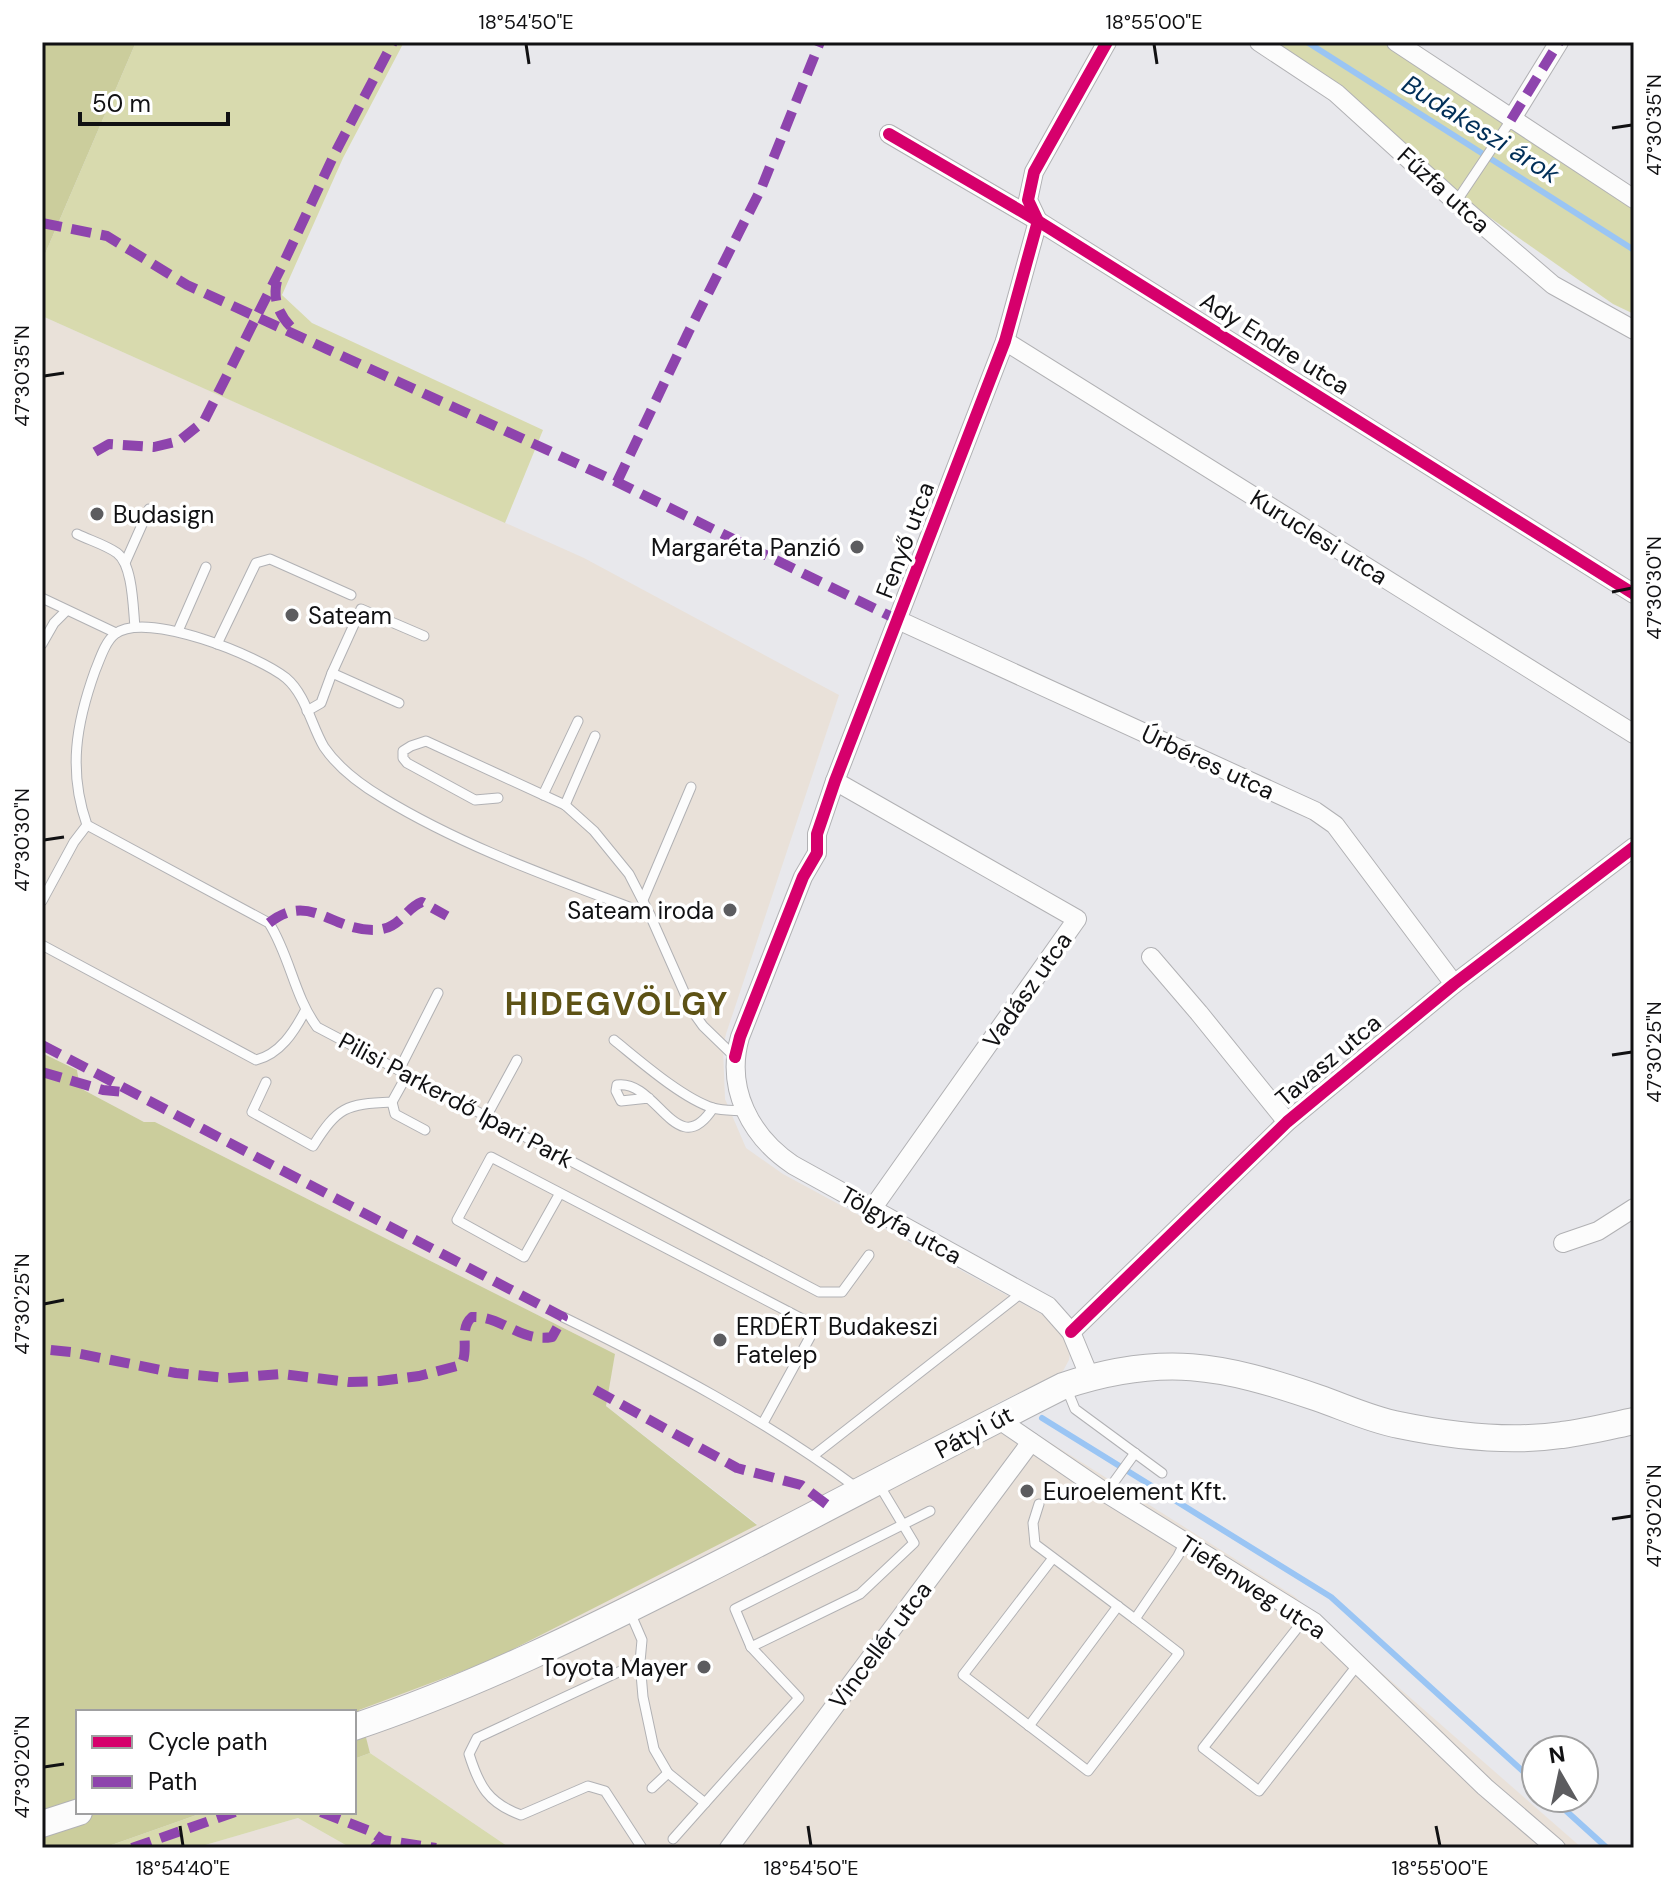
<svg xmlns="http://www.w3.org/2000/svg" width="1676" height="1890" font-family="'DM Sans',sans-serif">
  <rect width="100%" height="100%" fill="#e8e8ec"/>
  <g fill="#e9e1d9">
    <polygon points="42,316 584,558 839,695 726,1034 723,1048 725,1099 746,1148 783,1174 1047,1317 1065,1338 1070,1353 1069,1360 1063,1371 992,1406 1294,1596 1582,1848 510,1848 370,1753 358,1710 492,1660 757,1524 605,1405 615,1354 155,1122 144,1122 80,1088 77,1070 42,1053"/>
    <polygon points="298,1818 351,1848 195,1848"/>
  </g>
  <g fill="#d8daae">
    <polygon points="136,42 404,42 343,158 282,295 312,323 543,430 505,523 42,316 42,261"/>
    <polygon points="1274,42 1403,42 1634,194 1634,314 1613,304 1462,198"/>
    <polygon points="370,1753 510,1848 351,1848 298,1818 195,1848 103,1848 205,1812 354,1812 354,1759"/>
  </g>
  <g fill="#cbcd9c">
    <polygon points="42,42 136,42 42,261"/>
    <polygon points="42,1053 77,1070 80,1088 144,1122 155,1122 615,1354 606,1406 757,1525 492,1660 359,1710 370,1753 354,1759 354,1712 78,1712 78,1812 205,1812 103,1848 42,1848"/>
  </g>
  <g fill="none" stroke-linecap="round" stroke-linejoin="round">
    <g stroke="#9ac5f4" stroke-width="6">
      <polyline points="1307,42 1634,250"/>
      <polyline points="1042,1418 1331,1597 1536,1783"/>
      <polyline points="1552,1798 1607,1848"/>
    </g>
    <defs>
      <g id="lane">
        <polyline points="1456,202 1511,120"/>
        <path d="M77,534C89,540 106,545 117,553C133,565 133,608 135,627"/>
        <polyline points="125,563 149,509"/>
        <polyline points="42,598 116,633"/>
        <polyline points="178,631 206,567"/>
        <polyline points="42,644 54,623 66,611"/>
        <polyline points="217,644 256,563 270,559 351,595"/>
        <polyline points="332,673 361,609 424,636"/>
        <polyline points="307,711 321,703 332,673 399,703"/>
        <polyline points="543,795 578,721"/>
        <polyline points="498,798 475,800 407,763 403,758 403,751 411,746 426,741 565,805 594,831 629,874 650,915"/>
        <polyline points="565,805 595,736"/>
        <polyline points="643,900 691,787"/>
        <polyline points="42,901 74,842 87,825"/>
        <path d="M42,945L256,1060C280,1054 294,1032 305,1011"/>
        <path d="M614,1040C640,1061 682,1098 713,1108C723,1111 735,1110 745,1111"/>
        <path d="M735,1057L703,1026L693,1012L650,915C559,880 467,849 383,798C361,785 339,769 324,747C311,725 306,695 286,678C259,656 146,610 115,634C105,642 100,659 95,671C76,724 68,771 87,825L269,923C290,956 294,996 317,1027L819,1292H842L869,1255"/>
        <polyline points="399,1070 438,993"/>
        <path d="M266,1082L252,1112L313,1146C338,1107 345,1104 392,1102L407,1075"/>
        <path d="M649,1098L621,1101L616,1091L617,1085C657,1079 677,1164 713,1108"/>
        <polyline points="392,1102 395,1114 425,1130"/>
        <polyline points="486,1117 517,1060"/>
        <polyline points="560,1193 524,1257 457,1220 491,1157 808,1322 810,1337 763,1423"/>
        <path d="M563,1317C667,1368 764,1419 857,1488"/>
        <polyline points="1066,1387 1075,1409 1162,1473"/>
        <polyline points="813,1456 1024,1291"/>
        <polyline points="1106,1493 1135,1453"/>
        <polyline points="1039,1504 1033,1523 1035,1544 1135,1619 1178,1556 1185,1542"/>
        <polyline points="1053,1558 963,1675 1088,1771 1179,1653 1135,1619"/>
        <polyline points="629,1610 642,1640 640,1662 643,1697 654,1749 668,1773 705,1803 799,1698 751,1647 735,1609 930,1511"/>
        <polyline points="1306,1617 1203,1748 1259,1791 1359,1663"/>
        <polyline points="751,1647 860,1594 914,1543 878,1483"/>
        <path d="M640,1662L477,1738L469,1754C479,1786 488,1803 521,1815L588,1786L605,1791L642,1848"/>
        <polyline points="1029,1726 1118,1606"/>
        <polyline points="652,1788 668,1773"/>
        <polyline points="673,1839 705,1803"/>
      </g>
      <g id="street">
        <polyline points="1259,42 1336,93 1456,202 1553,285 1634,330"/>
        <polyline points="1396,42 1634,199"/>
        <polyline points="1511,120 1559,42"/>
        <polyline points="889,134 1038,221 1634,594"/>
        <polyline points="1005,341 1634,734"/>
        <polyline points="898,620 1315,811 1335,825 1454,984"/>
        <polyline points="835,781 1077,919 872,1209"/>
        <polyline points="1151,957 1199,1013 1287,1122"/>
        <polyline points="1563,1243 1598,1231 1634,1208"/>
        <polyline points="1071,1332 1287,1122 1454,984 1634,847"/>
        <path d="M1090,1378L1071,1332L1048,1306L793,1165C751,1137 725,1089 740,1037L803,877L817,853V834L835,781L1005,341L1038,221L1028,200L1034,172L1107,42"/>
        <polyline points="998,1419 1106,1493 1314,1622 1485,1787 1556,1848"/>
        <polyline points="729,1848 1031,1442"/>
      </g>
      <g id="secondary">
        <path d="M354,1727C473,1687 585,1632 697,1575C819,1513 940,1448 1063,1386C1162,1353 1222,1365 1318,1398C1344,1407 1372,1420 1399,1425C1452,1436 1508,1443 1562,1435C1586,1432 1610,1426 1634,1421"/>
        <polyline points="42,1824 79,1812"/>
      </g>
    </defs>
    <use href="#lane" stroke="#b1b1b4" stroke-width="11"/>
    <use href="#street" stroke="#b1b1b4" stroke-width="20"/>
    <use href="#secondary" stroke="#b1b1b4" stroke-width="28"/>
    <use href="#lane" stroke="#fcfcfc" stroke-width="9"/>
    <use href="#street" stroke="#fcfcfc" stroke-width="18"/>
    <use href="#secondary" stroke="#fcfcfc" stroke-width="26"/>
    <g stroke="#8e44ad" stroke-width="10" stroke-dasharray="20 10" stroke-linecap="butt">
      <polyline points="1511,120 1559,42"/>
      <polyline points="42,223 107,236 187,285 617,482 898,620"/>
      <path d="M277,281C272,301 280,317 295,331"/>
      <polyline points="95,452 109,444 154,447 179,441 204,421 283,264 334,155 393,42"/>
      <polyline points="617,482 688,333 761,189 820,42"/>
      <path d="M269,923C310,891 331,931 375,930C401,929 404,909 422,902L447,916"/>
      <path d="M42,1045L563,1317L552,1337C521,1343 501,1315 472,1317C458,1329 470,1350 461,1365L419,1376L380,1381L349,1382L281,1374L227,1378L176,1373L71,1352L42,1349"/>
      <polyline points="42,1072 103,1090 123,1092"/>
      <polyline points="595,1390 737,1468 801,1485 830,1507"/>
      <polyline points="321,1812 370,1831 383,1840"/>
      <polyline points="132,1848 235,1812"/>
      <polyline points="374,1848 383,1840 436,1848"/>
    </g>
    <defs>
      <g id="cycleway">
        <polyline points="889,134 1038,221 1634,594"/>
        <polyline points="735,1057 740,1037 803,877 817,853 817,834 835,781 1005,341 1038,221 1028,200 1034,172 1107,42"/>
        <polyline points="1071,1332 1287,1122 1454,984 1634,847"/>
      </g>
    </defs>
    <use href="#cycleway" stroke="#fff" stroke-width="17"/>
    <use href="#cycleway" stroke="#d6006c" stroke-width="12"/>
  </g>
  <path fill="none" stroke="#111113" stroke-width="3" d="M526,44L529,64M1154,44L1157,64M1612,128L1632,125M44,376L64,373M1612,592L1632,588M44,840L64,837M1612,1055L1632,1052M44,1304L64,1300M1612,1519L1632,1516M44,1767L64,1764M180,1826L183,1846M808,1826L811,1846M1436,1826L1440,1846"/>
  <g fill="#5c5c5f" stroke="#fff" stroke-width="3">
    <circle cx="97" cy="514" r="8"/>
    <circle cx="857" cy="547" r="8"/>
    <circle cx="292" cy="615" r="8"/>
    <circle cx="730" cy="910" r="8"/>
    <circle cx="720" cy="1340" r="8"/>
    <circle cx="1027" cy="1491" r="8"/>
    <circle cx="704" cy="1667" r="8"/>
  </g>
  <g text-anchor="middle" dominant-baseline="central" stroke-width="7" stroke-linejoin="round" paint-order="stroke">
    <g font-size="24" fill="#111113" stroke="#fff">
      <text transform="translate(1444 190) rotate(42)">Fűzfa utca</text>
      <text transform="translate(1275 343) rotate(32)">Ady Endre utca</text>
      <text transform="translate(1319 537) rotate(32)">Kuruclesi utca</text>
      <text transform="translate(905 540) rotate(-69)">Fenyő utca</text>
      <text transform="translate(1208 762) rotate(25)">Úrbéres utca</text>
      <text transform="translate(1027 990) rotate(-55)">Vadász utca</text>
      <text transform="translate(1328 1060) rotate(-40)">Tavasz utca</text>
      <text transform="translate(456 1100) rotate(28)">Pilisi Parkerdő Ipari Park</text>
      <text transform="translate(901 1225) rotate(29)">Tölgyfa utca</text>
      <text transform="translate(974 1432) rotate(-28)">Pátyi út</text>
      <text transform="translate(1253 1587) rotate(33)">Tiefenweg utca</text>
      <text transform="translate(880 1645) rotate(-53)">Vincellér utca</text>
    </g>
    <g font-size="24" fill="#111113" stroke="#fff" text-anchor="start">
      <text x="113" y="514">Budasign</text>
      <text x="841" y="547" text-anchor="end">Margaréta Panzió</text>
      <text x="308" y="615">Sateam</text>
      <text x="714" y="910" text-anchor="end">Sateam iroda</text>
      <text x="736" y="1326">ERDÉRT Budakeszi<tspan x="736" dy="28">Fatelep</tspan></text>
      <text x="1043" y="1491">Euroelement Kft.</text>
      <text x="688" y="1667" text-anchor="end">Toyota Mayer</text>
    </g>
    <g font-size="26" font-style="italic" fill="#012f58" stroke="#fff">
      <text transform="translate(1481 129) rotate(32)">Budakeszi árok</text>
    </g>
    <g font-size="32" font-weight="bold" letter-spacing="2" fill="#5d5215" stroke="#fff">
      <text x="617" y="1004">HIDEGVÖLGY</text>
    </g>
  </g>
  <rect width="1676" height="1890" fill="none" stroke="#ffffff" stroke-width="88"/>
  <rect x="76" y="1710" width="280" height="104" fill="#ffffff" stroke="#a0a0a1" stroke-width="2"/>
  <rect x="92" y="1736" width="40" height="12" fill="#d6006c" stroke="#a0a0a1" stroke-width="2"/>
  <text x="148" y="1750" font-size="24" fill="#111113">Cycle path</text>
  <rect x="92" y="1776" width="40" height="12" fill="#8e44ad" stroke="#a0a0a1" stroke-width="2"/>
  <text x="148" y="1790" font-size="24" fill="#111113">Path</text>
  <g transform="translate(1560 1774) rotate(351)"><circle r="38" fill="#ffffff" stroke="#a0a0a1" stroke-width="2"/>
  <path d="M0-6L14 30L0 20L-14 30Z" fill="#5c5c5f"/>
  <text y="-12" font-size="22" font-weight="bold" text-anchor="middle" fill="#111113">N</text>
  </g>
  <path d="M80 112v12h148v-12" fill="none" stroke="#111113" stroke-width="4"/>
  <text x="92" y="112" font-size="24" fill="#111113" stroke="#ffffff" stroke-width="6" paint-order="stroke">50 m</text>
  <rect x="44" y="44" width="1588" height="1802" fill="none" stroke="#111113" stroke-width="3"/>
  <g font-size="20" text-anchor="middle" fill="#111113">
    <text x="526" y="29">18°54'50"E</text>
    <text x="1154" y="29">18°55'00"E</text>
    <text transform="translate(1654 125) rotate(-90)" y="7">47°30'35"N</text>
    <text transform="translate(22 376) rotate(-90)" y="7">47°30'35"N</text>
    <text transform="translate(1654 588) rotate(-90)" y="7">47°30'30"N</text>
    <text transform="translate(22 840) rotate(-90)" y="7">47°30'30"N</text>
    <text transform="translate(1654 1052) rotate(-90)" y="7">47°30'25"N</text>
    <text transform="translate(22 1304) rotate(-90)" y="7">47°30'25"N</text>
    <text transform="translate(1654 1516) rotate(-90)" y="7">47°30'20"N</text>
    <text transform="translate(22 1767) rotate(-90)" y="7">47°30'20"N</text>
    <text x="183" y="1875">18°54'40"E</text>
    <text x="811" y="1875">18°54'50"E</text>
    <text x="1440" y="1875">18°55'00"E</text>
  </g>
</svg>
